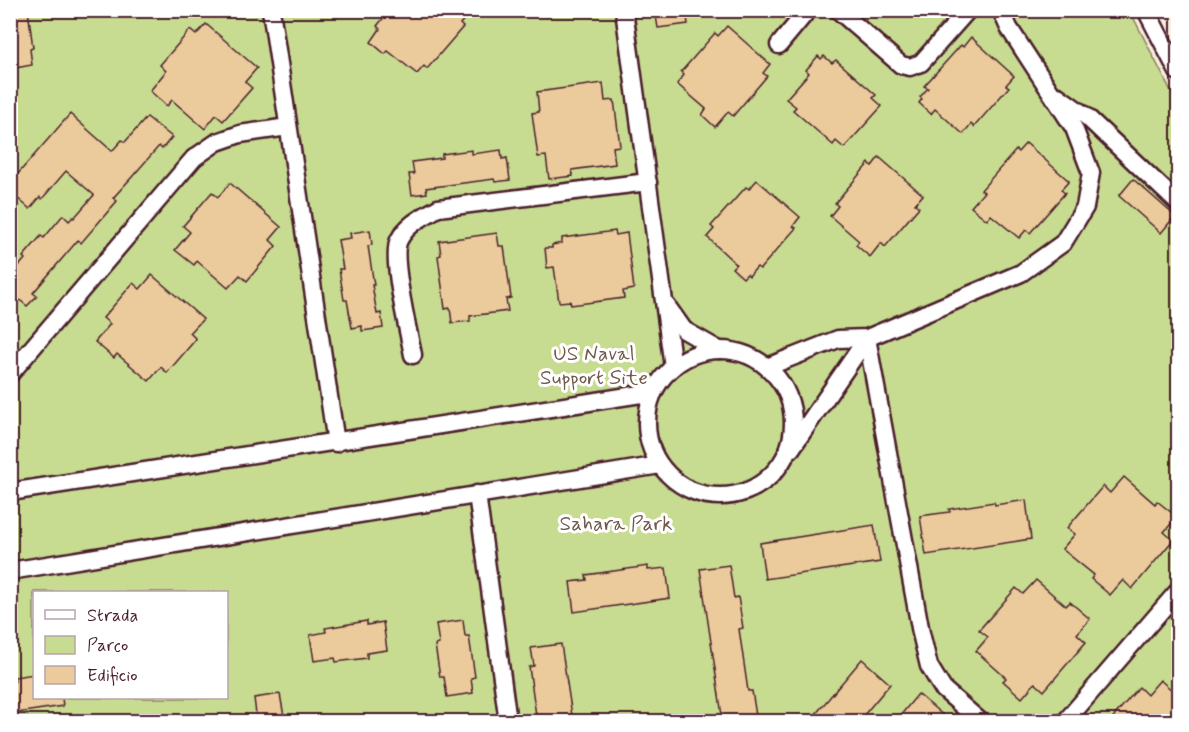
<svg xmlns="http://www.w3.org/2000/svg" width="1189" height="732" font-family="Mynerve,sans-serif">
  <rect width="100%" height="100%" fill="#f9efe1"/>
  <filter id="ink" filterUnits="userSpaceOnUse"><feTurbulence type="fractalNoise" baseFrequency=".0167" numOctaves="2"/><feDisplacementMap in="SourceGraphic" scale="12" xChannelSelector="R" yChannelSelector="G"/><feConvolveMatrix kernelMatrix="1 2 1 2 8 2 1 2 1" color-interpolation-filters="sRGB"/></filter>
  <g filter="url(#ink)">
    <path fill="#c7dc91" stroke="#887e5e" stroke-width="1.5" fill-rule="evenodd" d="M10,11H1130L1178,105V721H11ZM34,592H226V698H34Z"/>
    <g fill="#ebca9c" stroke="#4a1f2b" stroke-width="1.5">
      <polygon points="10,10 28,10 33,48 30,49 32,65 10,69"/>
      <polygon points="390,10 472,10 460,24 463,27 427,69 424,66 417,74 388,51 385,54 371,42 380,29 377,26"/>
      <polygon points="655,10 686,10 688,24 658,28"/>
      <polygon points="206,24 257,68 245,82 252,88 223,121 216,115 205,129 172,100 167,106 150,91 166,71 160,65 190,30 196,35"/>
      <polygon points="727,26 770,64 763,73 767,76 733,116 728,112 715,127 702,115 706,109 677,84 684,75 681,72 715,33 718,36"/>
      <polygon points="971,37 1014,76 1006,85 1009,87 974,127 971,124 963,134 935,109 931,114 919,103 922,99 920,97 928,88 924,86 961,45 963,47"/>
      <polygon points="818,56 821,59 824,56 832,63 836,60 876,95 873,98 882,106 844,148 836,141 833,145 793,110 796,107 786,99 809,73 806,70"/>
      <polygon points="603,83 605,101 614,100 620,146 613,147 615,164 572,170 573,176 549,179 546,156 538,157 532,113 539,112 537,92"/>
      <polygon points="70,114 112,151 122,140 125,142 147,117 172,137 162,149 159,146 132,177 113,198 117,201 81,243 78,240 33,293 37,296 27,306 10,292 10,276 25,259 23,257 41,236 44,238 63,215 69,221 73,217 74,218 94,195 66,171 42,199 40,197 30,209 10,192 10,183"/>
      <polygon points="1026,143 1069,181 1061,190 1065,193 1030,233 1026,230 1019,238 991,215 987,220 971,207 984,192 981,190 1016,150 1018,152"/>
      <polygon points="472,150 472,154 501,150 502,159 507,158 510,180 495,182 494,179 426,188 427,193 412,195 409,174 414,174 412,162 442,158 442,154"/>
      <polygon points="879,157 923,195 915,204 919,207 885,247 881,243 870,257 856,245 859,241 830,216 838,206 835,203 869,163 872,166"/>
      <polygon points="1133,179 1175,216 1161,233 1119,196"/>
      <polygon points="757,180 800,217 793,226 796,228 760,269 757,267 749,276 747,274 743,278 732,268 736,264 707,237 714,229 711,226 746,187 749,189"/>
      <polygon points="230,183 281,227 270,240 276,246 247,281 240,275 228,288 197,261 194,265 175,250 190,232 183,226 212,192 218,197"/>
      <polygon points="370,230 372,245 368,246 374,285 372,285 377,314 381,313 383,328 362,331 362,326 352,328 347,300 344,300 339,269 343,269 338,240 351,238 350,233"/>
      <polygon points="615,231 616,235 627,233 634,289 623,291 624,298 571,305 570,301 559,302 554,267 547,268 545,248 552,248 552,245 562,243 562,238"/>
      <polygon points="497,233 499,246 504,246 511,298 506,299 508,311 470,316 470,321 452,323 450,308 445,309 438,256 441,255 439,241"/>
      <polygon points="152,275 203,319 190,333 196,339 167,373 161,367 149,381 117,354 114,358 95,342 110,324 103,318 133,283 140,289"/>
      <polygon points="1124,477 1155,504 1157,501 1177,517 1164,532 1173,540 1132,589 1123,580 1110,595 1091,579 1094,575 1062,549 1075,534 1067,528 1103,486 1110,493"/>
      <polygon points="1026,500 1031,539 926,555 920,516 950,512 949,509 994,502 995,505"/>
      <polygon points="874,525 880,562 765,579 760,543"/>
      <polygon points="729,565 734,598 738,597 743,628 739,629 748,691 752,691 757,722 723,722 700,569"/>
      <polygon points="648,566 648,570 666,568 670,598 574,612 570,582 587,580 586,575"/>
      <polygon points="1036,580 1066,606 1070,602 1090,619 1077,634 1086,642 1044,691 1035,683 1022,698 1003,681 1006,678 976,651 988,637 979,630 1016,588 1023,594"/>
      <polygon points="463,620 465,636 469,636 475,677 471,678 473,693 447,697 444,677 440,677 435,645 439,644 436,624"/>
      <polygon points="367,621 367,625 383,622 387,650 367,653 367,658 336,662 335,658 314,661 310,635 326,632 325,628"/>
      <polygon points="561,644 573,722 537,722 529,667 534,666 531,648"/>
      <polygon points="862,659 890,684 858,722 809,722"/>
      <polygon points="34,674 34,698 62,698 63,706 10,714 10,682 15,681 14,677"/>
      <polygon points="1160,680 1179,696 1179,722 1109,722 1139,687 1147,695"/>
      <polygon points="280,694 285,722 257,722 254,698"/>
      <polygon points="918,694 951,722 895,722"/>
    </g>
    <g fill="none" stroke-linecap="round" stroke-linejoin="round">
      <defs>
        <g id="minor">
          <polyline points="271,10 336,443"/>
          <polyline points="624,10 673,367"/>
          <polyline points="838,10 901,65 910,67 921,63 968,10"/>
          <polyline points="1146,10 1178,72"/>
          <polyline points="779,45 808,10"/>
          <polyline points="1058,96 1087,117 1178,203"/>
          <polyline points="667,306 684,330 719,350"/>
          <polyline points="867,338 921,633 929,666 943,689 981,722"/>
          <circle cx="720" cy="423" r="73"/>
          <path d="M413,355C409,333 390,257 399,240C407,224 423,217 438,208L648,182"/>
          <polyline points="767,367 838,339 867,338 1021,273 1063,243 1085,207 1091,173 1074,128 1009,28 1001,10"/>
          <polyline points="10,374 194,158 217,142 240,134 288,127"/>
          <polyline points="791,449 867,338"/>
          <polyline points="10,492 654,392"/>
          <polyline points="477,494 508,722"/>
          <polyline points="10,571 660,465"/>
          <polyline points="1065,722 1178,591"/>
        </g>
      </defs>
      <use href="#minor" stroke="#4a1f2b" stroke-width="21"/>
      <use href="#minor" stroke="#fff" stroke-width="16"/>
    </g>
  </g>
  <g text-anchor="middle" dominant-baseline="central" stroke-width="6" stroke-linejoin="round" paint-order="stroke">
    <g font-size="21" fill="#70584a" stroke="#fff">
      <text x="594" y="354">US Naval<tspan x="594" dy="24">Support Site</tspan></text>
      <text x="616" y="524">Sahara Park</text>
    </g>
  </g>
  <rect width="1189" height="732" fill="none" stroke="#fff" stroke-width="36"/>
  <rect x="18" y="18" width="1153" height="696" fill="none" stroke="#4a1f2b" stroke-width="2" filter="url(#ink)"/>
  <rect x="33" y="591" width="195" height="108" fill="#ffffff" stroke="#b7a5aa" stroke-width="1.5"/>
  <rect x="45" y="610" width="30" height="9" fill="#ffffff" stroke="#b7a5aa" stroke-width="1.5"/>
  <text x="87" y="621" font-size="18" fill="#4a1f2b">Strada</text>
  <rect x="45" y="636" width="30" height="18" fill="#c7dc91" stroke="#b7a5aa" stroke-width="1.5"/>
  <text x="87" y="651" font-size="18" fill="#4a1f2b">Parco</text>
  <rect x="45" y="666" width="30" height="18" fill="#ebca9c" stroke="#b7a5aa" stroke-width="1.5"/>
  <text x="87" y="681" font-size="18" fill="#4a1f2b">Edificio</text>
</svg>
